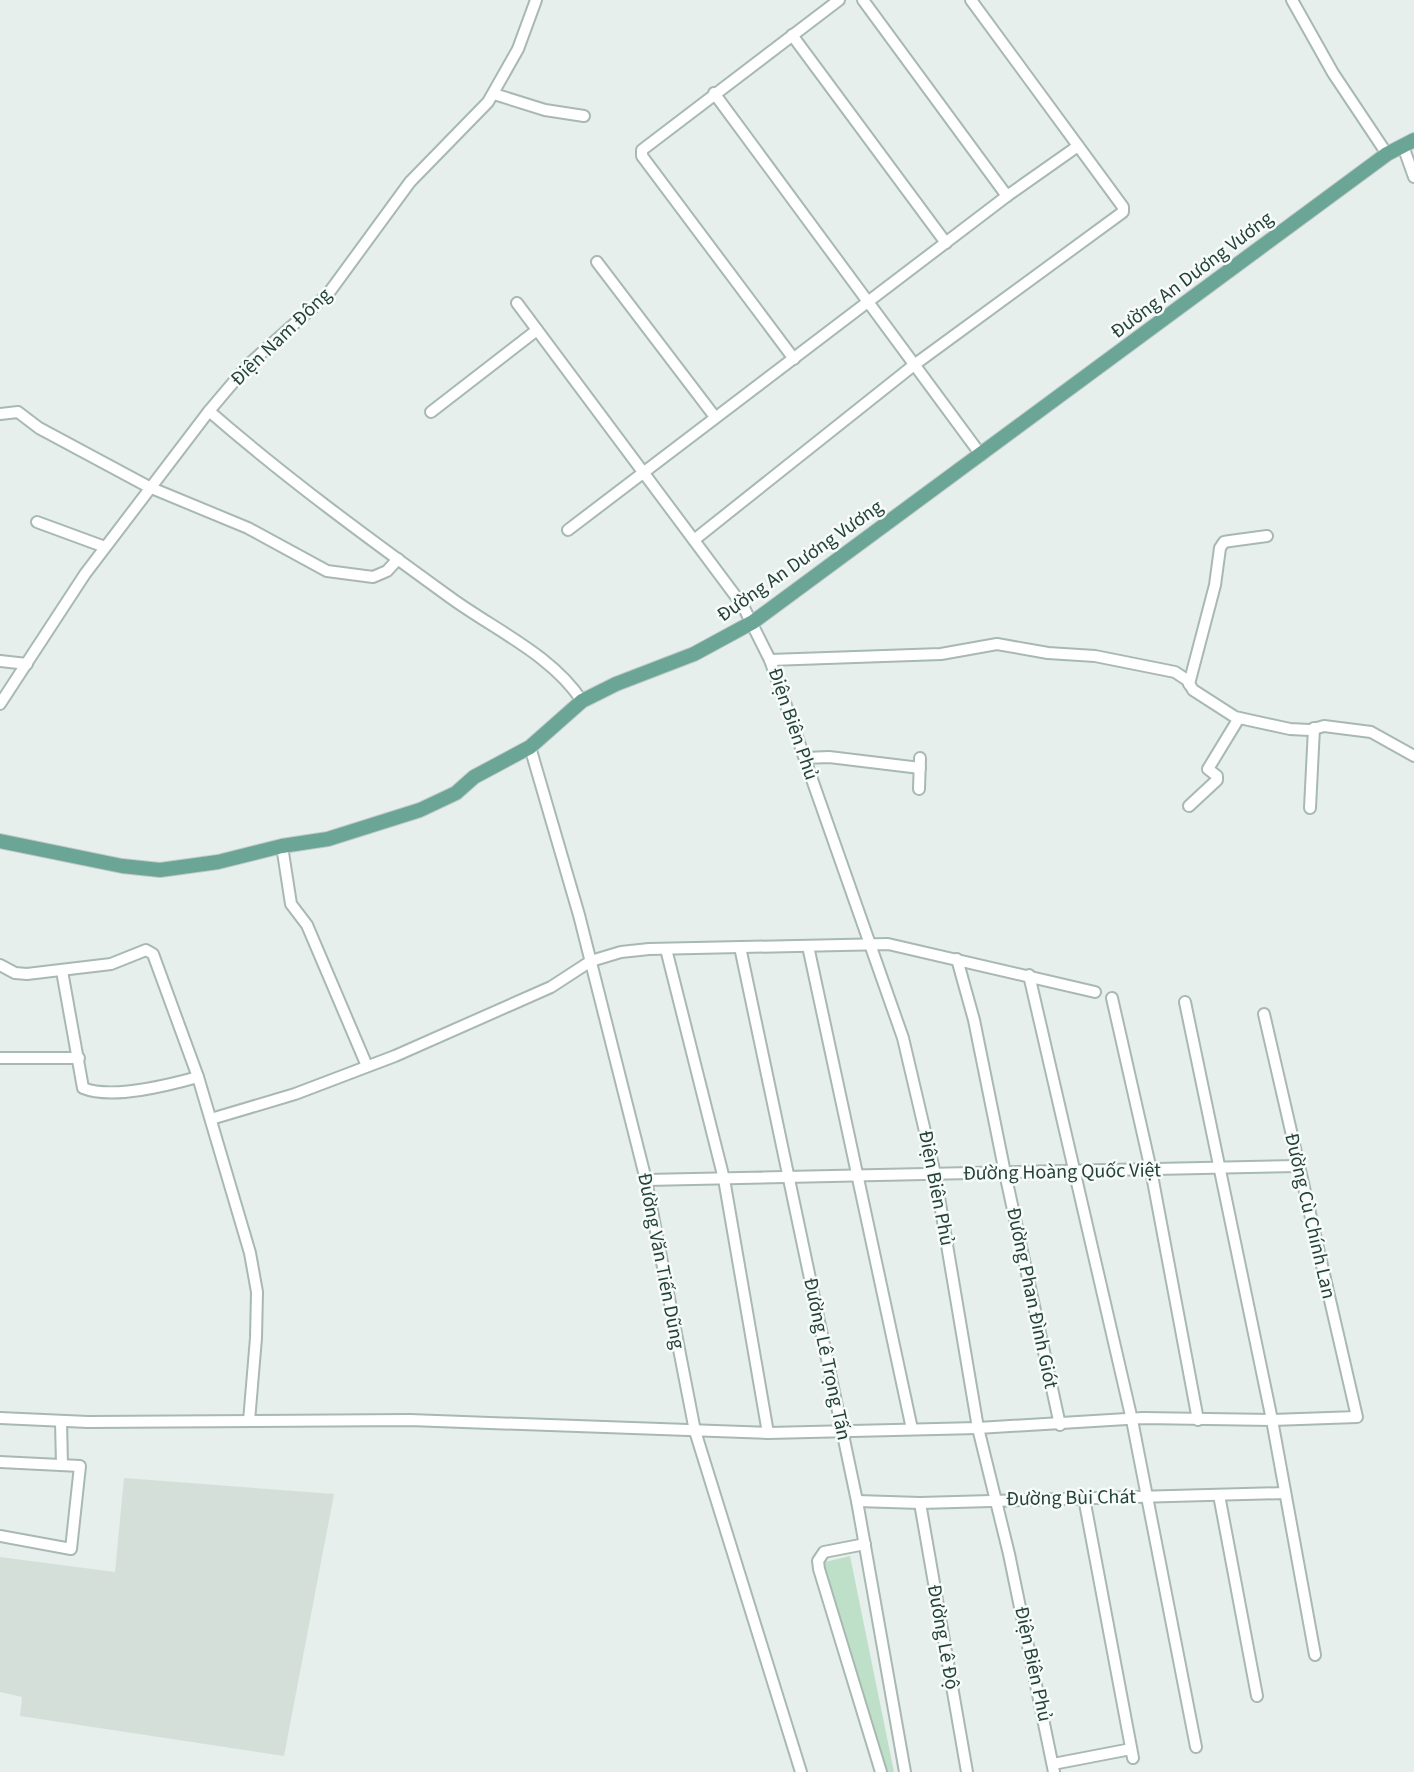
<svg xmlns="http://www.w3.org/2000/svg" width="1414" height="1772" font-family="'Source Sans 3',sans-serif">
  <rect width="100%" height="100%" fill="#e6efeb"/>
  <polygon fill="#d4dfda" points="124,1478 334,1494 284,1756 20,1716 22,1697 0,1692 0,1557 115,1572"/>
  <polygon fill="#bfe0c8" points="850,1556 894,1772 884,1772 821,1563"/>
  <g fill="none" stroke-linecap="round" stroke-linejoin="round">
    <defs>
      <g id="minor">
        <polyline points="863,0 1007,196"/>
        <polyline points="1292,0 1333,73 1387,154"/>
        <polyline points="792,35 946,243"/>
        <polyline points="714,93 981,455"/>
        <polyline points="494,94 545,110 584,116"/>
        <polyline points="1403,146 1414,177"/>
        <polyline points="597,262 715,417"/>
        <polyline points="517,303 743,606 770,660 903,1038 935,1174 978,1428 1009,1554 1054,1772"/>
        <polyline points="794,359 642,156 642,150 839,0"/>
        <path d="M209,411C286,478 368,538 451,598C495,630 552,655 582,701"/>
        <polyline points="431,412 537,330"/>
        <polyline points="0,414 18,412 39,428 149,487 248,528 327,571 373,577 387,571 398,559"/>
        <polyline points="37,522 105,547"/>
        <polyline points="568,530 1007,196 1078,146"/>
        <polyline points="694,540 914,365 1123,212 1123,207 971,0"/>
        <polyline points="770,660 941,654 997,644 1048,653 1095,656 1175,672 1187,680 1193,690 1235,717 1290,729 1310,730 1324,726 1371,732 1414,756"/>
        <polyline points="0,661 27,664"/>
        <polyline points="1189,684 1215,585 1220,548 1224,542 1230,541 1267,536"/>
        <polyline points="0,704 85,574 209,411 248,365 328,294 410,182 488,102 518,49 536,0"/>
        <polyline points="530,747 579,915 646,1180 695,1431 801,1772"/>
        <polyline points="805,758 829,757 920,768"/>
        <polyline points="919,789 920,758"/>
        <polyline points="1189,806 1217,780 1217,776 1208,769 1239,718"/>
        <polyline points="1310,808 1314,728"/>
        <polyline points="282,846 291,904 307,925 367,1066"/>
        <polyline points="808,946 912,1429"/>
        <polyline points="740,947 857,1501 905,1772"/>
        <polyline points="666,949 724,1179 768,1433"/>
        <polyline points="957,959 974,1020 1005,1173 1060,1425"/>
        <polyline points="0,965 15,973 27,974 111,964 146,950 153,954 198,1077 250,1253 257,1292 256,1338 249,1421"/>
        <path d="M62,971L83,1088C112,1100 169,1085 198,1077"/>
        <polyline points="1029,975 1132,1420 1196,1747"/>
        <polyline points="1112,998 1151,1170 1198,1420"/>
        <polyline points="1185,1002 1272,1420 1315,1655"/>
        <polyline points="0,1058 79,1058"/>
        <polyline points="211,1119 295,1094 395,1056 551,987 591,961 621,952 649,949 888,944 1095,992"/>
        <polyline points="646,1180 1299,1166"/>
        <polyline points="0,1418 88,1422 410,1420 768,1433 978,1428 1143,1418 1272,1420 1357,1417 1264,1014"/>
        <polyline points="61,1421 62,1465"/>
        <polyline points="0,1462 80,1466 71,1549 0,1536"/>
        <polyline points="1219,1495 1257,1696"/>
        <polyline points="1084,1498 1133,1758"/>
        <polyline points="857,1501 920,1503 1285,1493"/>
        <polyline points="920,1503 967,1772"/>
        <polyline points="865,1544 824,1552 818,1561 819,1569 881,1772"/>
        <polyline points="1053,1764 1131,1749"/>
      </g>
      <polyline id="major" points="0,841 122,866 160,870 218,862 282,846 328,839 420,810 456,793 474,777 530,747 582,701 616,684 694,654 753,622 1387,154 1414,140"/>
    </defs>
    <use href="#minor" stroke="#a8b8b2" stroke-width="14"/>
    <use href="#major" stroke="#c2cac8" stroke-width="16"/>
    <use href="#minor" stroke="#fff" stroke-width="10"/>
    <use href="#major" stroke="#6aa596" stroke-width="14"/>
  </g>
  <g text-anchor="middle" dominant-baseline="central" stroke-width="5" stroke-linejoin="round" paint-order="stroke">
    <g font-size="20" fill="#24423a" stroke="#f7fbf9">
      <text transform="translate(1192 275) rotate(-37)">Đường An Dương Vương</text>
      <text transform="translate(281 337) rotate(-44)">Điện Nam Đông</text>
      <text transform="translate(800 561) rotate(-35)">Đường An Dương Vương</text>
      <text transform="translate(793 724) rotate(71)">Điện Biên Phủ</text>
      <text transform="translate(1062 1172) rotate(-1)">Đường Hoàng Quốc Việt</text>
      <text transform="translate(936 1188) rotate(79)">Điện Biên Phủ</text>
      <text transform="translate(1310 1216) rotate(77)">Đường Cù Chính Lan</text>
      <text transform="translate(661 1261) rotate(79)">Đường Văn Tiến Dũng</text>
      <text transform="translate(1032 1298) rotate(78)">Đường Phan Đình Giót</text>
      <text transform="translate(827 1359) rotate(78)">Đường Lê Trọng Tấn</text>
      <text transform="translate(1071 1498) rotate(-1)">Đường Bùi Chát</text>
      <text transform="translate(943 1637) rotate(80)">Đường Lê Độ</text>
      <text transform="translate(1033 1664) rotate(78)">Điện Biên Phủ</text>
    </g>
  </g>
</svg>
